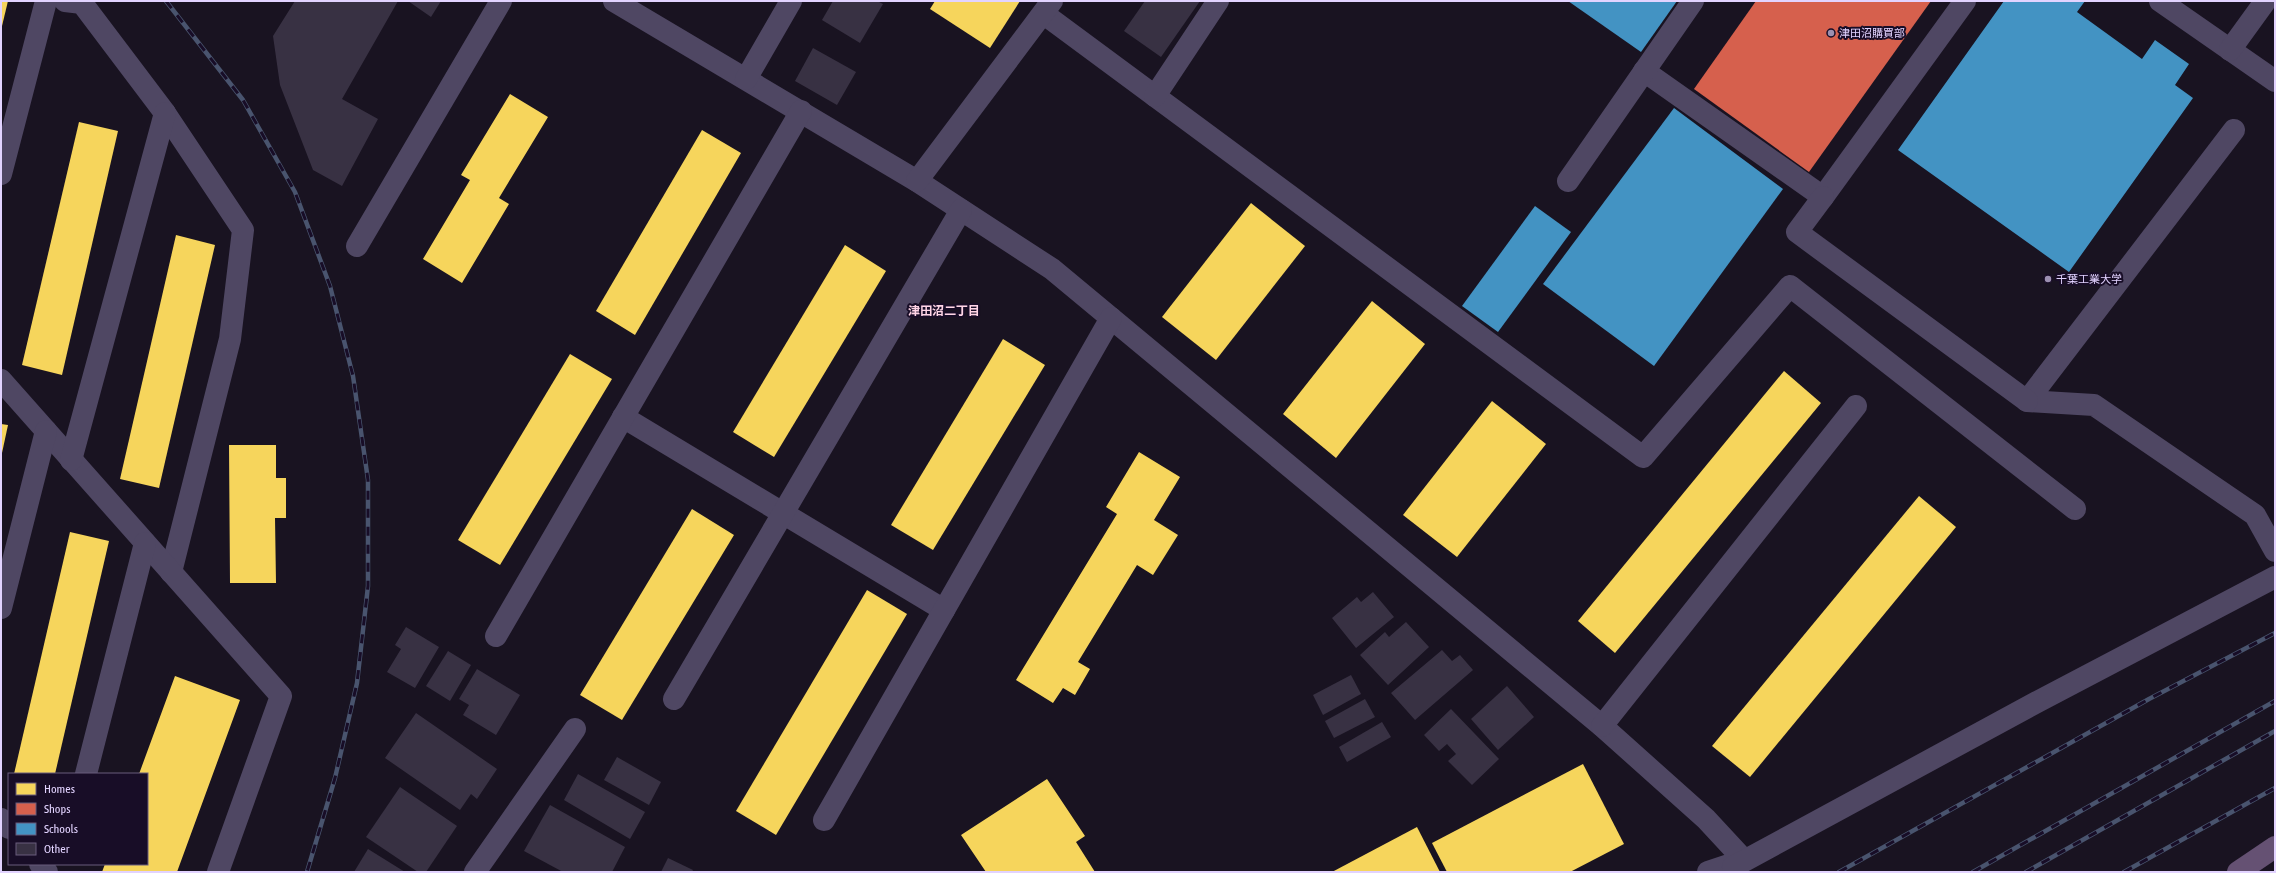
<svg xmlns="http://www.w3.org/2000/svg" width="2276" height="873" font-family="'Asap Condensed','Noto Sans JP',sans-serif">
  <rect width="100%" height="100%" fill="#191321"/>
  <g fill="#f6d55c">
    <polygon points="1,1 8,1 2,26 1,26"/>
    <polygon points="935,1 1020,1 990,48 930,9"/>
    <polygon points="510,94 548,117 499,198 509,204 462,283 423,259 470,180 461,175"/>
    <polygon points="79,122 118,131 62,375 22,365"/>
    <polygon points="702,130 741,153 635,335 596,311"/>
    <polygon points="1251,203 1305,246 1216,360 1162,317"/>
    <polygon points="176,235 215,245 159,488 120,479"/>
    <polygon points="845,245 886,271 774,457 733,432"/>
    <polygon points="1372,301 1425,344 1336,458 1283,414"/>
    <polygon points="1003,339 1045,365 933,550 891,525"/>
    <polygon points="570,354 612,379 500,565 458,540"/>
    <polygon points="1784,371 1821,403 1615,653 1578,621"/>
    <polygon points="1492,401 1546,444 1457,557 1403,515"/>
    <polygon points="1,424 8,425 2,453 1,453"/>
    <polygon points="229,445 276,445 276,478 286,478 286,518 275,518 276,583 230,583"/>
    <polygon points="1139,452 1180,477 1154,520 1178,535 1153,575 1137,565 1078,662 1090,669 1075,695 1063,688 1053,703 1016,680 1117,514 1106,507"/>
    <polygon points="1919,496 1956,527 1750,777 1712,746"/>
    <polygon points="692,509 734,535 622,720 580,695"/>
    <polygon points="70,532 109,541 55,774 14,774"/>
    <polygon points="867,590 907,614 776,835 736,811"/>
    <polygon points="175,676 240,700 177,872 102,872 105,864 147,864 147,774 139,774"/>
    <polygon points="1583,764 1624,844 1570,872 1447,872 1432,843"/>
    <polygon points="1047,779 1085,836 1076,842 1095,872 986,872 961,835"/>
    <polygon points="1417,827 1440,872 1332,872"/>
  </g>
  <polygon fill="#d6604d" points="1756,1 1931,1 1809,172 1694,89"/>
  <g fill="#4393c3">
    <polygon points="1568,1 1677,1 1641,52"/>
    <polygon points="2004,1 2085,1 2077,12 2142,59 2155,40 2189,64 2175,85 2193,98 2069,272 1898,150"/>
    <polygon points="1674,108 1783,189 1654,366 1543,284"/>
    <polygon points="1535,206 1571,232 1498,332 1462,306"/>
  </g>
  <g fill="#383143">
    <polygon points="295,1 398,1 342,99 378,119 342,186 313,170 280,85 273,36"/>
    <polygon points="408,1 441,1 431,17"/>
    <polygon points="833,1 877,1 883,4 860,43 822,20"/>
    <polygon points="1145,1 1200,1 1161,57 1124,31"/>
    <polygon points="813,48 856,72 837,105 795,81"/>
    <polygon points="1373,592 1394,617 1356,648 1332,618 1357,597 1361,602"/>
    <polygon points="1406,622 1429,647 1388,685 1360,655 1385,632 1389,637"/>
    <polygon points="406,627 439,647 415,688 387,672 401,649 395,645"/>
    <polygon points="1442,650 1452,661 1460,655 1473,670 1415,720 1391,693"/>
    <polygon points="448,651 471,665 450,701 426,686"/>
    <polygon points="477,669 520,695 496,735 463,715 469,705 459,699"/>
    <polygon points="1351,675 1361,694 1323,715 1313,695"/>
    <polygon points="1507,686 1534,717 1498,750 1471,719"/>
    <polygon points="1365,699 1375,717 1334,738 1325,721"/>
    <polygon points="1451,709 1499,759 1472,785 1448,761 1456,754 1447,744 1439,751 1424,735"/>
    <polygon points="416,713 497,769 477,799 471,794 460,810 385,758"/>
    <polygon points="1382,722 1391,737 1347,762 1339,747"/>
    <polygon points="617,757 661,782 649,805 604,780"/>
    <polygon points="578,774 645,812 630,839 564,800"/>
    <polygon points="400,787 457,826 426,872 418,872 366,837"/>
    <polygon points="550,805 625,847 612,872 563,872 524,851"/>
    <polygon points="368,849 405,872 354,872"/>
    <polygon points="668,858 693,870 692,872 661,872"/>
  </g>
  <g fill="none" stroke-linecap="round" stroke-linejoin="round">
    <g stroke="#4f4763" stroke-width="22">
      <polyline points="65,1 82,3 165,113 243,230 230,339 171,572"/>
      <polyline points="614,1 917,181 1052,269 1602,726 1706,819 1744,860 1708,872"/>
      <polyline points="2160,1 2275,81"/>
      <polyline points="1044,14 1643,457 1790,286 2075,509"/>
      <polyline points="2230,50 2264,3"/>
      <polyline points="1644,71 1823,197 1965,1"/>
      <polyline points="746,79 791,1"/>
      <polyline points="1155,96 1218,1"/>
      <polyline points="2234,130 2027,401 2094,405 2255,515 2275,551"/>
      <polyline points="1,174 46,1"/>
      <polyline points="917,181 1052,1"/>
      <polyline points="1568,181 1693,1"/>
      <polyline points="1823,197 1797,232 2027,401"/>
      <polyline points="357,246 501,1"/>
      <polyline points="1,380 281,696 218,872"/>
      <polyline points="623,417 944,610"/>
      <polyline points="71,460 165,113"/>
      <polyline points="1,608 46,431"/>
      <polyline points="496,636 801,111"/>
      <polyline points="674,699 961,210"/>
      <polyline points="1602,726 1856,406"/>
      <polyline points="86,774 145,543"/>
      <polyline points="1,819 9,828"/>
      <polyline points="824,820 1111,318"/>
      <polyline points="40,864 47,872"/>
      <polyline points="1733,867 2037,702 2275,577"/>
      <polyline points="475,872 575,729"/>
    </g>
    <polyline stroke="#655173" stroke-width="22" points="2238,872 2275,847"/>
    <defs>
      <g id="rail">
        <polyline points="166,1 243,100 295,192 330,286 353,376 368,480 368,586 357,683 335,778 307,872"/>
        <polyline points="1839,872 2149,699 2275,633"/>
        <polyline points="1973,872 2275,701"/>
        <polyline points="2026,872 2275,731"/>
        <polyline points="2124,872 2275,788"/>
      </g>
    </defs>
    <use href="#rail" stroke="#49546e" stroke-width="4.5"/>
    <use href="#rail" stroke="#180d27" stroke-width="3" stroke-dasharray="9" stroke-linecap="butt"/>
  </g>
  <g fill="#9c90b1" stroke="#180d27" stroke-width="1.5">
    <circle cx="1831" cy="33" r="4"/>
    <circle cx="2048" cy="279" r="4"/>
  </g>
  <g text-anchor="middle" dominant-baseline="central" stroke-width="4" stroke-linejoin="round" paint-order="stroke">
    <g font-size="11" fill="#e2d3ff" stroke="#180d27" text-anchor="start">
      <text x="1839" y="33">津田沼購買部</text>
      <text x="2056" y="279">千葉工業大学</text>
    </g>
    <g font-size="12" font-weight="bold" fill="#ffd5e6" stroke="#180d27">
      <text x="944" y="311">津田沼二丁目</text>
    </g>
  </g>
  <rect width="2276" height="873" fill="none" stroke="#e2d3ff" stroke-width="4"/>
  <rect x="8" y="773" width="140" height="92" fill="#180d27" stroke="#695c7d"/>
  <rect x="16" y="783" width="20" height="12" fill="#f6d55c" stroke="#695c7d"/>
  <text x="44" y="793" font-size="12" fill="#e2d3ff">Homes</text>
  <rect x="16" y="803" width="20" height="12" fill="#d6604d" stroke="#695c7d"/>
  <text x="44" y="813" font-size="12" fill="#e2d3ff">Shops</text>
  <rect x="16" y="823" width="20" height="12" fill="#4393c3" stroke="#695c7d"/>
  <text x="44" y="833" font-size="12" fill="#e2d3ff">Schools</text>
  <rect x="16" y="843" width="20" height="12" fill="#383143" stroke="#695c7d"/>
  <text x="44" y="853" font-size="12" fill="#e2d3ff">Other</text>
</svg>
